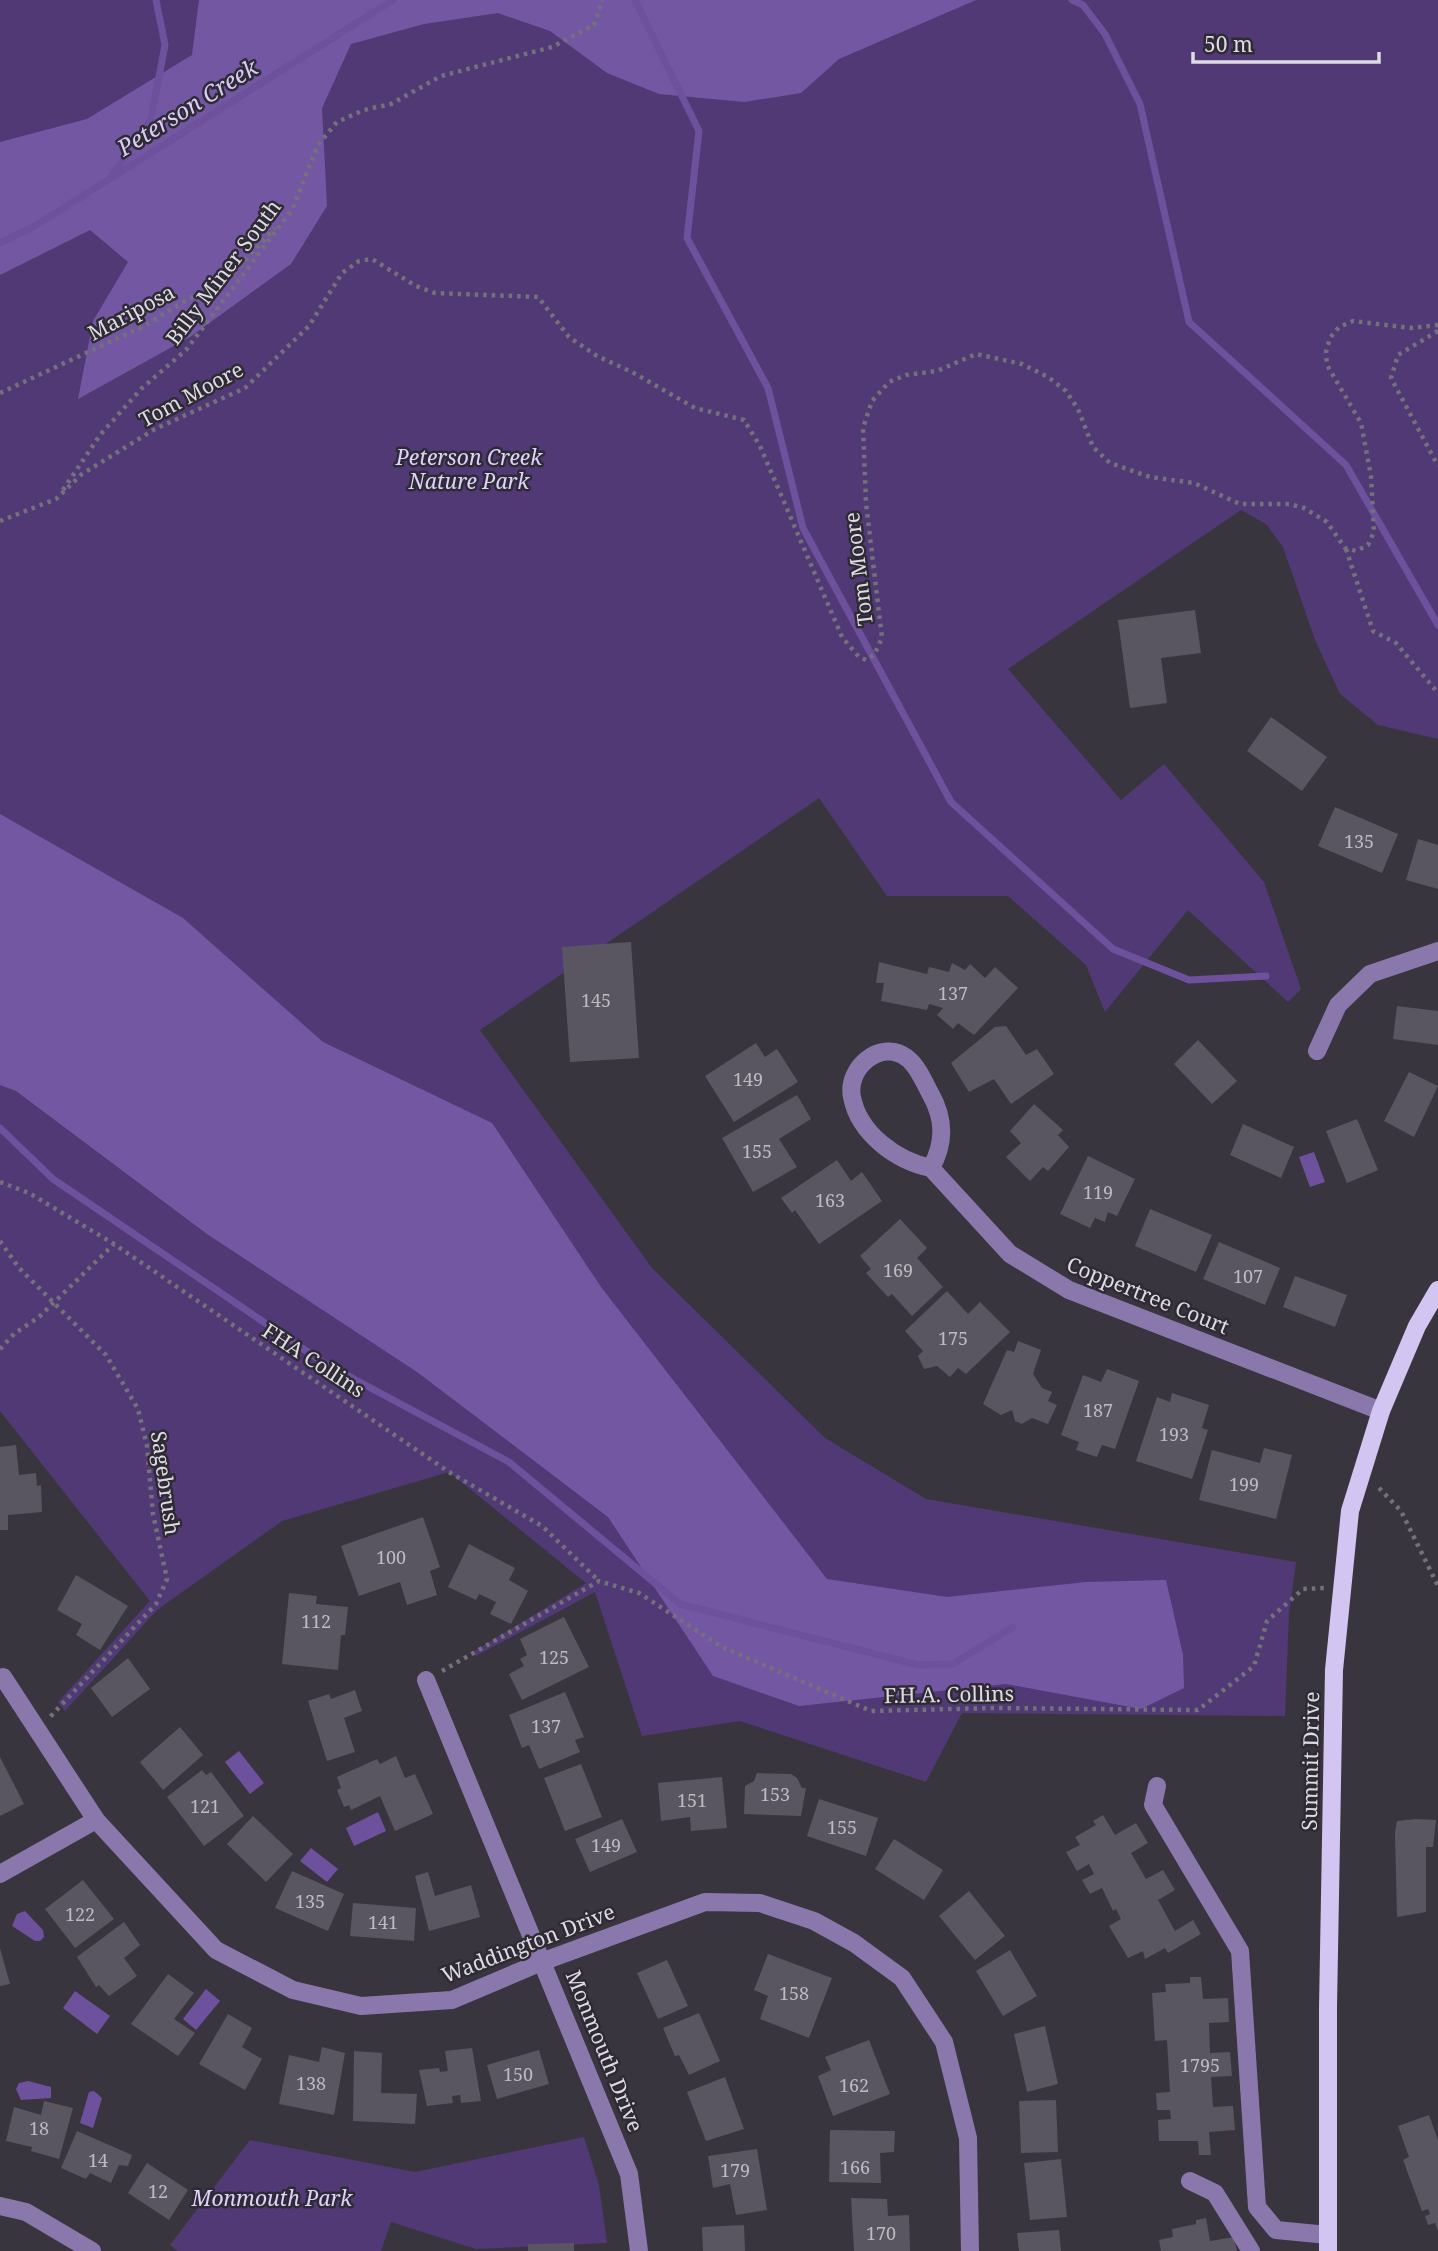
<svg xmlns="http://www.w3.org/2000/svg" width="1438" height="2251" font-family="'Noto Serif',serif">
  <rect width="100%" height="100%" fill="#38353f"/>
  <g fill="#513976">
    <polygon points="0,0 1438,0 1438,739 1378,725 1340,694 1315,640 1283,547 1266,524 1241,510 1008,669 1121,800 1164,764 1264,882 1301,989 1288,1002 1188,910 1105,1012 1086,965 1008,896 887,896 819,798 480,1030 652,1268 825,1438 926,1499 1296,1562 1289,1614 1285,1716 962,1713 926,1782 740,1721 642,1736 595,1592 476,1656 473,1652 586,1583 449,1472 282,1521 157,1610 65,1711 58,1702 150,1601 0,1411"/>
    <polygon points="584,2137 599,2185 607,2243 476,2249 391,2222 381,2251 178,2251 170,2245 250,2140 415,2172"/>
  </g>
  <g fill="#7457a3">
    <polygon points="199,0 976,0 839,59 801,93 744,102 659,94 607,73 550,31 498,13 424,24 351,44 322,108 327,206 291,264 190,337 78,399 93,321 128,262 90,230 0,275 0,142 87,119 192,55"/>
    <polygon points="0,814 183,918 323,1042 492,1123 601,1287 827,1579 947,1597 1086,1582 1166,1580 1183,1655 1184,1688 1141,1709 1006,1684 799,1706 713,1676 608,1517 417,1372 207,1234 16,1091 0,1085"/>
  </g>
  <g fill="#6e519d">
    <polygon points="1314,1152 1325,1182 1310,1187 1299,1157"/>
    <polygon points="239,1751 264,1783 250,1794 225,1762"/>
    <polygon points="378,1812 386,1831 354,1846 346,1828"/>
    <polygon points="311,1848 338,1869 327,1882 300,1861"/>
    <polygon points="25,1911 43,1930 44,1937 40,1941 35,1941 12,1926 17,1914"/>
    <polygon points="206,1989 220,2001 196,2030 183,2019"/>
    <polygon points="75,1991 110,2016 97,2034 63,2008"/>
    <polygon points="28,2081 51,2087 51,2098 21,2100 16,2089 19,2083"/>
    <polygon points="94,2091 102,2098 93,2128 80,2123 89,2092"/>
  </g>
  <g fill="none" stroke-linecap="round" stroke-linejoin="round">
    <g stroke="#6e519d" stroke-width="7">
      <polyline points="635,0 699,131 687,238 768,388 803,528 951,802 1113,949 1189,980 1266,976"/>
      <polyline points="1072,0 1083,5 1105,34 1140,104 1189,322 1346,465 1438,625"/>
      <polyline points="113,174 151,119 165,45 156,0"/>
      <polyline points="0,243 35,226 393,0"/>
      <polyline points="0,1128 53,1179 324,1363 509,1462 680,1604 918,1665 953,1664 1013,1627"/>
    </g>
  </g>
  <g fill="#5a5661">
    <polygon points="1195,610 1201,653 1161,658 1167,703 1130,708 1118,620"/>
    <polygon points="1271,717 1327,757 1302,791 1247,751"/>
    <polygon points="1335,807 1398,834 1382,873 1318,846"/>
    <polygon points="1418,839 1438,845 1438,889 1406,880"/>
    <polygon points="631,942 639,1058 570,1062 562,947"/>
    <polygon points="879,962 927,974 929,967 949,972 952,963 965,970 970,964 985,978 995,967 1018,988 974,1035 958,1023 953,1029 937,1015 943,1008 929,1004 927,1010 881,1001 884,983 876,983"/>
    <polygon points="1397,1006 1438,1011 1438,1045 1393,1039"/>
    <polygon points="1006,1026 1026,1055 1037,1049 1054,1074 1011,1104 994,1079 969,1092 951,1063 995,1027"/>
    <polygon points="1198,1040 1237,1081 1212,1104 1174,1064"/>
    <polygon points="756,1043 765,1057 777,1049 798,1082 734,1122 705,1076"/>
    <polygon points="1409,1072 1438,1086 1414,1137 1384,1121"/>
    <polygon points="797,1095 811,1119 779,1139 797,1167 753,1192 722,1138"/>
    <polygon points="1034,1104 1063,1130 1058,1135 1069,1147 1048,1171 1043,1167 1030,1181 1006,1157 1021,1143 1010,1131"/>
    <polygon points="1357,1119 1378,1170 1347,1183 1326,1131"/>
    <polygon points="1243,1124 1294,1147 1281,1178 1230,1155"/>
    <polygon points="1088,1156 1135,1179 1117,1216 1108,1212 1105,1222 1095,1218 1090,1228 1060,1214"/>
    <polygon points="837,1160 851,1181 862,1172 882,1201 819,1244 795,1210 792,1213 781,1198"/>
    <polygon points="1150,1209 1212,1235 1196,1272 1135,1246"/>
    <polygon points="900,1219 927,1248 917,1258 943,1287 912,1316 892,1294 888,1297 866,1273 871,1269 860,1256"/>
    <polygon points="1219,1242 1280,1268 1265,1305 1203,1279"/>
    <polygon points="1295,1276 1347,1295 1335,1327 1283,1307"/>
    <polygon points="947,1291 968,1314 980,1302 1010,1332 966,1374 958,1368 950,1377 937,1366 924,1369 918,1356 923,1351 905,1331"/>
    <polygon points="1018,1341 1041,1350 1033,1374 1042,1388 1052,1392 1048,1401 1057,1405 1048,1424 1032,1418 1022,1424 1015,1421 1012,1410 1001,1415 983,1404 1007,1350 1014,1352"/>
    <polygon points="1107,1369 1139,1381 1115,1449 1102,1445 1097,1457 1076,1450 1079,1442 1061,1435 1083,1375 1101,1382"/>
    <polygon points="1172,1393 1209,1405 1202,1428 1208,1430 1192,1479 1136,1461 1157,1397 1170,1402"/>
    <polygon points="16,1445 19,1475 36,1473 37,1486 41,1485 42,1512 8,1515 8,1530 0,1530 0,1447"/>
    <polygon points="1264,1448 1292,1455 1276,1519 1199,1500 1212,1450 1260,1463"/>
    <polygon points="423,1517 440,1567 430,1571 437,1595 407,1605 400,1582 359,1596 341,1546"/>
    <polygon points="469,1544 515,1568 509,1580 528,1591 511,1624 490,1614 496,1602 479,1594 476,1600 448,1587"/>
    <polygon points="76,1575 128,1606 100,1650 76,1635 82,1624 57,1610"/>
    <polygon points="289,1593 317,1596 316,1604 348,1607 345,1635 341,1635 338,1670 282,1664"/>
    <polygon points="564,1617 589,1667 522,1700 509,1674 524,1666 520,1659 527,1655 520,1639"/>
    <polygon points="128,1658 150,1689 112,1717 91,1688"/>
    <polygon points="355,1690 362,1711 344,1718 355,1752 327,1761 308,1701 329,1694 331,1699"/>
    <polygon points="565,1692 584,1737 575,1740 580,1752 539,1769 529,1745 522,1748 509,1715"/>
    <polygon points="180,1727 203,1755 163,1790 140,1762"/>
    <polygon points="396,1756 405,1778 415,1774 433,1814 395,1831 380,1796 351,1810 349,1805 344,1807 337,1790 341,1788 337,1777 377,1759 380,1764"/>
    <polygon points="0,1757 24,1804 0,1816"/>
    <polygon points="581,1764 602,1817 565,1831 544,1778"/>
    <polygon points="202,1770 206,1775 211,1772 244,1816 204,1846 167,1797"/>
    <polygon points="757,1773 791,1774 797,1778 802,1788 806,1788 801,1816 744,1814 745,1786 754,1781"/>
    <polygon points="722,1777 727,1828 691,1831 690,1817 661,1821 658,1783"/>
    <polygon points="819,1799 878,1818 866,1856 807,1836"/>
    <polygon points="1103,1815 1115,1835 1136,1823 1148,1843 1131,1853 1146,1879 1163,1870 1175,1890 1158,1900 1175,1931 1193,1920 1201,1934 1168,1953 1165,1948 1145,1959 1143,1951 1128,1958 1109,1926 1121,1919 1116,1909 1113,1911 1102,1888 1090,1894 1082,1880 1094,1874 1089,1864 1077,1871 1066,1852 1080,1845 1075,1837 1096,1825 1093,1821"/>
    <polygon points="253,1816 293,1854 266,1882 227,1844"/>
    <polygon points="622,1819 637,1852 590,1872 575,1839"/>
    <polygon points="1416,1819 1436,1820 1433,1847 1426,1847 1426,1912 1397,1917 1395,1832 1397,1821"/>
    <polygon points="894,1839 943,1870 924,1900 875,1869"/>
    <polygon points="292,1871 344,1894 328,1931 275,1908"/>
    <polygon points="428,1872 435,1896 471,1885 480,1917 429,1931 415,1876"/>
    <polygon points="83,1880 114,1919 75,1948 45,1909"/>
    <polygon points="969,1891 1005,1936 975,1960 939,1916"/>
    <polygon points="353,1903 416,1908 414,1941 350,1936"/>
    <polygon points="124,1922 140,1945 124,1958 137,1976 109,1996 99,1985 96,1987 77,1957"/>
    <polygon points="0,1948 10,1984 0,1986"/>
    <polygon points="1010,1950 1037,1996 1003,2016 976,1971"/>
    <polygon points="768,1954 832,1978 809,2038 760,2019 768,1996 754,1990"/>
    <polygon points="667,1960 688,2006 658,2019 637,1973"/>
    <polygon points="168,1974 194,1993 174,2019 195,2033 178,2056 131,2024"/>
    <polygon points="1190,1977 1201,1977 1203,1999 1228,1998 1229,2022 1209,2023 1210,2053 1230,2052 1232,2076 1211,2077 1213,2107 1233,2106 1235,2130 1209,2132 1211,2155 1199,2155 1198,2141 1159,2141 1158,2120 1171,2119 1170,2110 1157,2110 1156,2093 1170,2092 1167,2040 1155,2041 1152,1993 1166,1992 1165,1984 1190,1983"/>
    <polygon points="699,2013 720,2061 689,2075 679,2055 675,2056 663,2028"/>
    <polygon points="228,2014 252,2028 242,2047 262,2059 245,2090 199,2064"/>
    <polygon points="1045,2026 1058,2084 1027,2092 1014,2034"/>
    <polygon points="869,2040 890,2094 833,2116 818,2076 831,2070 825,2057"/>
    <polygon points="322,2047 345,2053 334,2115 279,2104 289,2055 319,2062"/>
    <polygon points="472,2048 481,2101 461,2103 460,2095 452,2096 453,2103 427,2106 419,2070 439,2068 440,2072 448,2071 445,2051"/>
    <polygon points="539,2050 549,2084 497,2099 487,2065"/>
    <polygon points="354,2051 382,2053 381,2093 417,2094 415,2124 353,2121"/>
    <polygon points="725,2077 744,2129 706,2141 687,2092"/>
    <polygon points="1056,2100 1058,2152 1021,2153 1019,2101"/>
    <polygon points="44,2101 73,2108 59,2159 31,2151 32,2147 6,2141 14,2107 41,2115"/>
    <polygon points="1429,2115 1438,2140 1438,2231 1435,2223 1428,2225 1425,2216 1430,2214 1428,2209 1422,2211 1403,2160 1409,2157 1398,2126"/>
    <polygon points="830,2130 895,2131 894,2152 880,2153 881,2183 829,2182"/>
    <polygon points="77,2131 132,2155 128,2166 119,2165 111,2183 90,2173 86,2179 61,2168"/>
    <polygon points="757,2149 767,2210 736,2215 730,2184 713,2188 708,2156"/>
    <polygon points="1061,2159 1067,2217 1030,2220 1024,2163"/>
    <polygon points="147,2163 188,2190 169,2220 128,2193"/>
    <polygon points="851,2198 887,2199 888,2216 909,2215 910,2251 854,2251"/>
    <polygon points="1206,2218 1210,2241 1234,2237 1237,2251 1161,2251 1159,2240 1173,2237 1172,2229 1196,2224 1196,2220"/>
    <polygon points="744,2225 745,2251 703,2251 702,2227"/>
    <polygon points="1059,2230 1061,2251 1019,2251 1017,2233"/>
    <polygon points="574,2243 574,2251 528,2251 528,2244"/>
  </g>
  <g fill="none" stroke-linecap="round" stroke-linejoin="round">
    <g stroke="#74717a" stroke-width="4.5" stroke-dasharray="3.5 5" stroke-linecap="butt">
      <polyline points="1438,331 1398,355 1391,378 1438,466"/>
      <polyline points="0,393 144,326 202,291 227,280 275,228"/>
      <polyline points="63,490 100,435 141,389 186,350 292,210 318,145 337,122 364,110 391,104 441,76 552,47 594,25 602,0"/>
      <polyline points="0,521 56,499 82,474 155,429 245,388 309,326 342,273 359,261 372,259 416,286 435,293 538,297 569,337 597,356 632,372 695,408 744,420 760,446 842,637 859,657 866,660 874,655 882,638 866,503 863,428 872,401 889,382 906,375 937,371 976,354 1022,364 1048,377 1066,391 1078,409 1093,447 1110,463 1150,477 1194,483 1240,504 1289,504 1304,508 1327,522 1345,548 1356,551 1368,545 1374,532 1371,476 1361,423 1327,365 1326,352 1330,338 1339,327 1353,321 1411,328 1438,325"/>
      <polyline points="1346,549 1373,631 1396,643 1438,693"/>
      <polyline points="0,1182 29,1193 114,1244 449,1472 542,1526 599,1581"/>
      <polyline points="0,1241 19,1268 106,1355 138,1409 147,1446 153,1514 167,1579 156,1604 50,1717"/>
      <polyline points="0,1349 15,1333 39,1317 114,1244"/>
      <polyline points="1379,1488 1401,1511 1438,1586"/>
      <polyline points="442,1671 599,1581 639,1593 722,1647 871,1711 993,1708 1198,1710 1254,1666 1267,1621 1303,1589 1324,1588"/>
    </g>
    <g stroke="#8a78ad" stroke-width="18">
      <polyline points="1317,1051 1338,1005 1370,974 1438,951"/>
      <path d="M931,1168C945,1143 945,1119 930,1093C924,1082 917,1065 907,1058C881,1038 846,1068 852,1097C859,1134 897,1161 931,1168L1010,1254L1069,1290L1381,1411"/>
      <polyline points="3,1677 96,1820 216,1950 293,1990 361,2006 452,2000 544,1961 705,1902 760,1903 814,1921 854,1943 902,1978 944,2042 968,2138 970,2251"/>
      <polyline points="426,1680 629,2174 639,2251"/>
      <polyline points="1157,1786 1153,1805 1240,1951 1257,2207 1276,2230 1328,2235"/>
      <polyline points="0,1874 96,1820"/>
      <polyline points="1190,2181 1215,2193 1251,2251"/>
      <polyline points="0,2206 26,2212 92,2251"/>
    </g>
    <polyline stroke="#d3c5f1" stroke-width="18" points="1328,2251 1328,2008 1334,1670 1350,1511 1381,1411 1417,1326 1438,1290"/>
  </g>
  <g text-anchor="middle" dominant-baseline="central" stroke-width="5" stroke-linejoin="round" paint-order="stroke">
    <g font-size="18" fill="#bdbac2">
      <text x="1359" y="841">135</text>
      <text x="953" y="993">137</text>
      <text x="596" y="1000">145</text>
      <text x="748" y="1079">149</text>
      <text x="757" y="1151">155</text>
      <text x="1098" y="1192">119</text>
      <text x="830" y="1200">163</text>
      <text x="898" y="1270">169</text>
      <text x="1248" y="1276">107</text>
      <text x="953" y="1338">175</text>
      <text x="1098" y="1410">187</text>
      <text x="1174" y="1434">193</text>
      <text x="1244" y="1484">199</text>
      <text x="391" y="1557">100</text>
      <text x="316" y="1621">112</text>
      <text x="554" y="1657">125</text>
      <text x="546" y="1726">137</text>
      <text x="775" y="1794">153</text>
      <text x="692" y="1800">151</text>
      <text x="205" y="1806">121</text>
      <text x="842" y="1827">155</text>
      <text x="606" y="1845">149</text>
      <text x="310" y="1901">135</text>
      <text x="80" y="1914">122</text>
      <text x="383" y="1922">141</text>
      <text x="794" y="1993">158</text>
      <text x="1200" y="2065">1795</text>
      <text x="518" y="2074">150</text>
      <text x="311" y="2083">138</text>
      <text x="854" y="2085">162</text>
      <text x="39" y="2128">18</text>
      <text x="98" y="2160">14</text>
      <text x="855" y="2167">166</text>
      <text x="735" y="2170">179</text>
      <text x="158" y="2191">12</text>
      <text x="881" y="2233">170</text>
    </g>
    <g font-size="21" fill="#dedce2" stroke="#2e2b35">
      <text transform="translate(223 272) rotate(-53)">Billy Miner South</text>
      <text transform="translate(131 312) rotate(-28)">Mariposa</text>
      <text transform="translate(191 394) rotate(-28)">Tom Moore</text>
      <text transform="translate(858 569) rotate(-97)">Tom Moore</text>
      <text transform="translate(1148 1295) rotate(22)">Coppertree Court</text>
      <text transform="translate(314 1360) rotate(33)">FHA Collins</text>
      <text transform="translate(166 1483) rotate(82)">Sagebrush</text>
      <text transform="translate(949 1694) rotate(-1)">F.H.A. Collins</text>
      <text transform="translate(1310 1761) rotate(-89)">Summit Drive</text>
      <text transform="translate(528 1943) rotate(-21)">Waddington Drive</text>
      <text transform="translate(605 2051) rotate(68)">Monmouth Drive</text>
    </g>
    <g font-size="21" font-style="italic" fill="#e0d2fe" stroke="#2e2b35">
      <text x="469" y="457">Peterson Creek<tspan x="469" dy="24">Nature Park</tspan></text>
      <text x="272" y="2198">Monmouth Park</text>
    </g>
    <g font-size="23" font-style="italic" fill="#daccf7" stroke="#2e2b35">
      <text transform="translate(187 107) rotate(-32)">Peterson Creek</text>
    </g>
  </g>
  <path d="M1193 52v10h186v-10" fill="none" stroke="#dedce2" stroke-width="3.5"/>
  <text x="1204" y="52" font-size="21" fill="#dedce2" stroke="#2e2b35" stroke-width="5" paint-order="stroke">50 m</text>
</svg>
